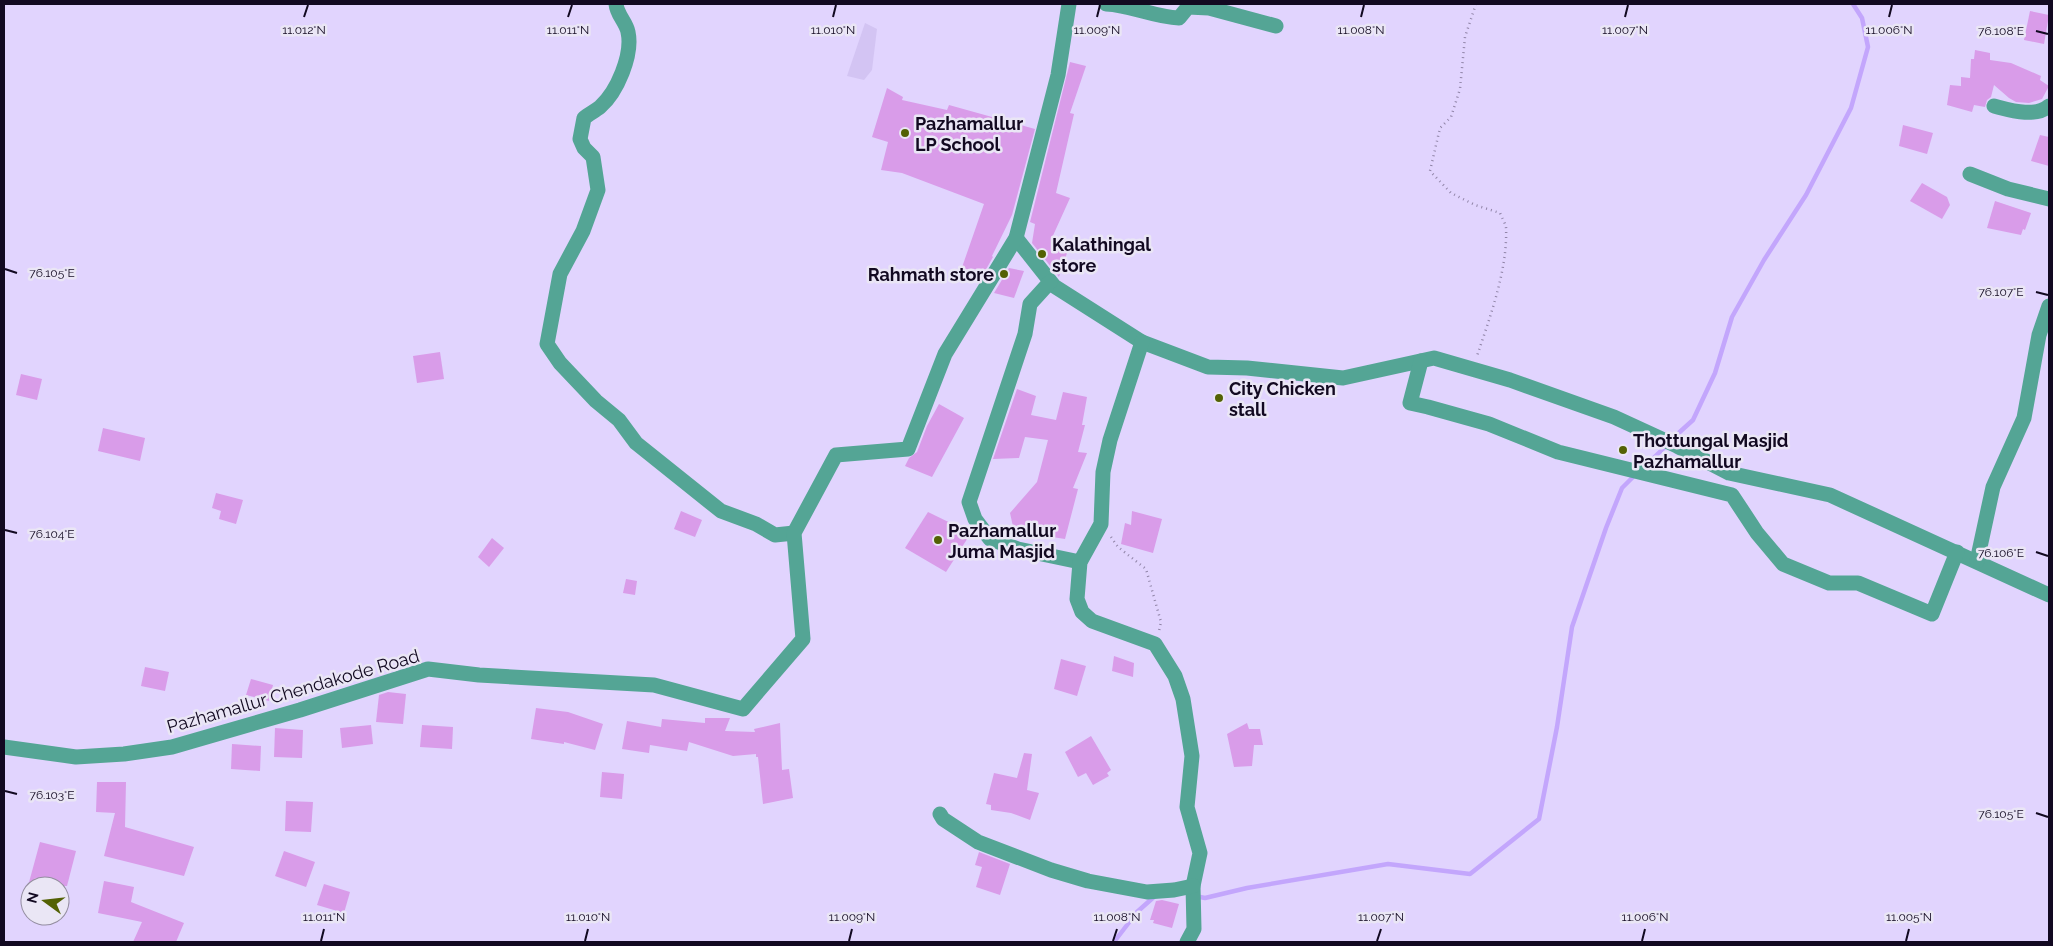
<svg xmlns="http://www.w3.org/2000/svg" width="2053" height="946" font-family="Raleway,sans-serif">
  <rect width="100%" height="100%" fill="#e1d4fe"/>
  <polygon fill="#d3c4f3" points="865,23 877,29 872,70 864,80 847,76"/>
  <g fill="none" stroke-linecap="round" stroke-linejoin="round">
    <g stroke="#c3a6fc" stroke-width="4.5">
      <polyline points="1672,439 1693,420 1715,373 1732,317 1764,260 1806,195 1851,108 1868,47 1862,18 1853,4"/>
      <polyline points="1642,469 1667,445"/>
      <polyline points="1195,896 1205,898 1247,888 1388,864 1470,874 1539,819 1557,727 1572,627 1606,528 1622,488 1636,474"/>
      <polyline points="1114,942 1137,912 1155,896"/>
    </g>
  </g>
  <g fill="#d99ce9">
    <polygon points="2030,11 2049,15 2044,44 2024,40"/>
    <polygon points="1975,50 1990,53 1990,60 2011,63 2041,76 2040,80 2049,86 2042,99 2029,103 2016,102 2009,98 1994,85 1991,97 1987,100 1985,107 1974,105 1972,112 1947,105 1950,85 1961,86 1961,77 1970,78 1971,59 1974,59"/>
    <polygon points="1070,62 1086,66 1070,113 1074,114 1056,193 1070,198 1051,240 1053,240 1052,242 1068,250 1059,277 1032,243 1035,224 1030,222"/>
    <polygon points="887,88 903,97 902,100 947,110 949,105 1035,129 1012,215 992,256 993,257 980,280 959,276 984,204 902,173 881,170 888,142 872,137"/>
    <polygon points="1903,125 1933,133 1927,154 1899,146"/>
    <polygon points="2040,135 2049,137 2049,166 2031,161"/>
    <polygon points="1922,183 1947,197 1950,205 1942,219 1910,201"/>
    <polygon points="1995,201 2031,213 2025,230 2023,229 2021,235 1987,228"/>
    <polygon points="1009,268 1024,271 1014,298 994,293"/>
    <polygon points="440,352 444,379 417,383 413,356"/>
    <polygon points="21,374 42,379 37,400 16,395"/>
    <polygon points="1017,389 1036,396 1031,415 1056,420 1063,392 1087,397 1082,425 1085,425 1078,452 1087,453 1073,488 1078,489 1065,539 1014,531 1010,513 1037,482 1048,440 1025,437 1019,458 993,459"/>
    <polygon points="939,404 964,418 932,477 905,466 909,458 917,452 927,426"/>
    <polygon points="103,428 145,438 140,461 98,451"/>
    <polygon points="216,493 243,500 236,524 219,519 221,511 212,508"/>
    <polygon points="681,511 702,520 695,537 674,529"/>
    <polygon points="1132,511 1162,519 1153,553 1121,544 1125,523 1131,525"/>
    <polygon points="928,512 971,533 946,572 905,548"/>
    <polygon points="492,538 504,548 489,567 478,557"/>
    <polygon points="626,579 637,581 635,595 623,593"/>
    <polygon points="1114,656 1134,663 1133,677 1112,671"/>
    <polygon points="1061,659 1086,666 1077,696 1054,689"/>
    <polygon points="145,667 169,672 165,691 141,686"/>
    <polygon points="251,679 273,685 269,701 246,695"/>
    <polygon points="388,692 406,694 403,724 376,722 379,695"/>
    <polygon points="536,708 568,712 603,724 595,750 564,742 564,744 531,739"/>
    <polygon points="705,718 730,718 725,731 755,732 754,729 780,723 782,770 789,769 793,798 763,804 758,757 756,757 756,754 733,756 689,742 687,751 650,745 649,753 622,749 627,721 661,727 662,719 705,723"/>
    <polygon points="1247,723 1249,729 1260,729 1263,745 1254,745 1252,766 1234,767 1227,734"/>
    <polygon points="371,725 373,744 342,748 340,728"/>
    <polygon points="422,725 453,727 452,749 420,747"/>
    <polygon points="275,728 303,730 302,758 274,757"/>
    <polygon points="1091,736 1111,770 1107,773 1109,776 1093,785 1086,773 1078,777 1065,752"/>
    <polygon points="232,744 261,746 260,771 231,769"/>
    <polygon points="1024,753 1032,754 1027,790 1039,793 1030,820 1011,813 991,810 991,805 986,804 994,773 1017,778"/>
    <polygon points="602,772 624,774 622,799 600,797"/>
    <polygon points="97,782 126,782 125,827 194,847 184,876 104,856 115,813 96,812"/>
    <polygon points="286,801 313,802 311,832 285,831"/>
    <polygon points="40,842 76,851 67,886 28,886"/>
    <polygon points="284,851 315,862 306,887 275,876"/>
    <polygon points="979,852 1010,864 1000,895 976,887 982,867 975,865"/>
    <polygon points="104,881 134,887 131,902 184,923 176,942 133,942 142,922 98,913"/>
    <polygon points="324,884 350,892 344,913 317,905"/>
    <polygon points="1162,900 1179,904 1172,928 1153,923 1154,920 1150,920 1156,901"/>
  </g>
  <g fill="none" stroke-linecap="round" stroke-linejoin="round">
    <g stroke="#9185a8" stroke-width="2.5" stroke-dasharray="1 4" stroke-linecap="butt">
      <path d="M1476,4L1465,37L1460,89L1451,117L1440,128L1430,171L1451,193L1475,205L1500,213C1502,218 1505,223 1506,227C1508,269 1490,317 1477,356"/>
      <polyline points="1111,537 1118,547 1146,569 1161,622 1159,631"/>
    </g>
    <g stroke="#54a595" stroke-width="15">
      <path d="M616,4C617,15 626,22 628,32C633,55 617,92 600,107C595,111 589,114 584,118L580,139L584,148L593,157L598,190L583,231L560,274L547,344L560,363L596,401L619,420L636,443L721,511L756,524L775,535L794,533"/>
      <path d="M1106,4C1131,5 1154,17 1179,18L1188,7L1209,8L1276,26"/>
      <path d="M1994,106C2010,110 2035,118 2049,106"/>
      <polyline points="1970,174 2008,189 2049,199"/>
      <polyline points="1016,238 1054,286 1142,342 1208,367 1247,368 1343,378 1434,358 1510,380 1614,417 1677,446 1729,473 1830,495 2049,595"/>
      <polyline points="1050,282 1030,304 1025,334 969,502 975,519 990,539 1018,549 1080,562"/>
      <polyline points="1142,342 1110,440 1103,472 1101,524 1080,562 1077,599 1082,612 1092,621 1155,644 1175,676 1183,699 1192,756 1187,807 1200,853 1193,886 1194,929 1187,942"/>
      <polyline points="1421,361 1410,403 1428,407 1489,424 1558,452 1732,495 1757,533 1783,564 1829,583 1858,583 1932,614 1957,552"/>
      <polyline points="1977,561 1993,487 2024,418 2039,335 2049,306"/>
      <polyline points="4,747 76,757 124,754 172,747 300,710 428,669 479,675 654,685 743,709 803,639 794,533 836,455 908,449 945,354 1016,238 1058,75 1069,4"/>
      <polyline points="940,814 943,819 978,842 1051,870 1088,881 1147,892 1174,890 1193,886"/>
    </g>
  </g>
  <path fill="none" stroke="#120921" stroke-width="2" d="M304,17L308,5M568,17L572,5M833,17L836,5M1097,17L1100,5M1361,17L1364,5M1625,17L1628,5M1889,17L1892,5M2036,31L2048,34M5,269L17,273M2036,292L2048,295M5,530L17,533M2036,552L2048,556M5,791L17,794M2036,813L2048,817M321,941L324,929M585,941L588,929M849,941L852,929M1113,941L1117,929M1377,941L1381,929M1642,941L1645,929M1906,941L1909,929"/>
  <g fill="#536104" stroke="#eae6f5" stroke-width="2">
    <circle cx="905" cy="133" r="5"/>
    <circle cx="1042" cy="254" r="5"/>
    <circle cx="1004" cy="274" r="5"/>
    <circle cx="1219" cy="398" r="5"/>
    <circle cx="1623" cy="450" r="5"/>
    <circle cx="938" cy="540" r="5"/>
  </g>
  <g text-anchor="middle" dominant-baseline="central" stroke-width="5" stroke-linejoin="round" paint-order="stroke">
    <g font-size="18" font-weight="bold" fill="#120921" stroke="#eae6f5" text-anchor="start">
      <text x="915" y="123">Pazhamallur<tspan x="915" dy="21">LP School</tspan></text>
      <text x="1052" y="244">Kalathingal<tspan x="1052" dy="21">store</tspan></text>
      <text x="994" y="274" text-anchor="end">Rahmath store</text>
      <text x="1229" y="388">City Chicken<tspan x="1229" dy="21">stall</tspan></text>
      <text x="1633" y="440">Thottungal Masjid<tspan x="1633" dy="21">Pazhamallur</tspan></text>
      <text x="948" y="530">Pazhamallur<tspan x="948" dy="21">Juma Masjid</tspan></text>
    </g>
    <g font-size="18" fill="#120921" stroke="#eae6f5">
      <text transform="translate(293 691) rotate(-16)">Pazhamallur Chendakode Road</text>
    </g>
  </g>
  <g font-size="12" text-anchor="middle" fill="#120921" stroke="#eae6f5" stroke-width="5" stroke-linejoin="round" paint-order="stroke">
    <text x="304" y="34">11.012°N</text>
    <text x="568" y="34">11.011°N</text>
    <text x="833" y="34">11.010°N</text>
    <text x="1097" y="34">11.009°N</text>
    <text x="1361" y="34">11.008°N</text>
    <text x="1625" y="34">11.007°N</text>
    <text x="1889" y="34">11.006°N</text>
    <text x="2001" y="35">76.108°E</text>
    <text x="52" y="277">76.105°E</text>
    <text x="2001" y="296">76.107°E</text>
    <text x="52" y="538">76.104°E</text>
    <text x="2001" y="557">76.106°E</text>
    <text x="52" y="799">76.103°E</text>
    <text x="2001" y="818">76.105°E</text>
    <text x="324" y="921">11.011°N</text>
    <text x="588" y="921">11.010°N</text>
    <text x="852" y="921">11.009°N</text>
    <text x="1117" y="921">11.008°N</text>
    <text x="1381" y="921">11.007°N</text>
    <text x="1645" y="921">11.006°N</text>
    <text x="1909" y="921">11.005°N</text>
  </g>
  <rect width="2053" height="946" fill="none" stroke="#120921" stroke-width="10"/>
  <g transform="translate(45 901) rotate(285)"><circle r="24" fill="#eae6f5" stroke="#948ea0"/>
  <path d="M0-4L9 19L0 12L-9 19Z" fill="#536104"/>
  <text y="-8" font-size="14" font-weight="bold" text-anchor="middle" fill="#120921">N</text>
  </g>
</svg>
